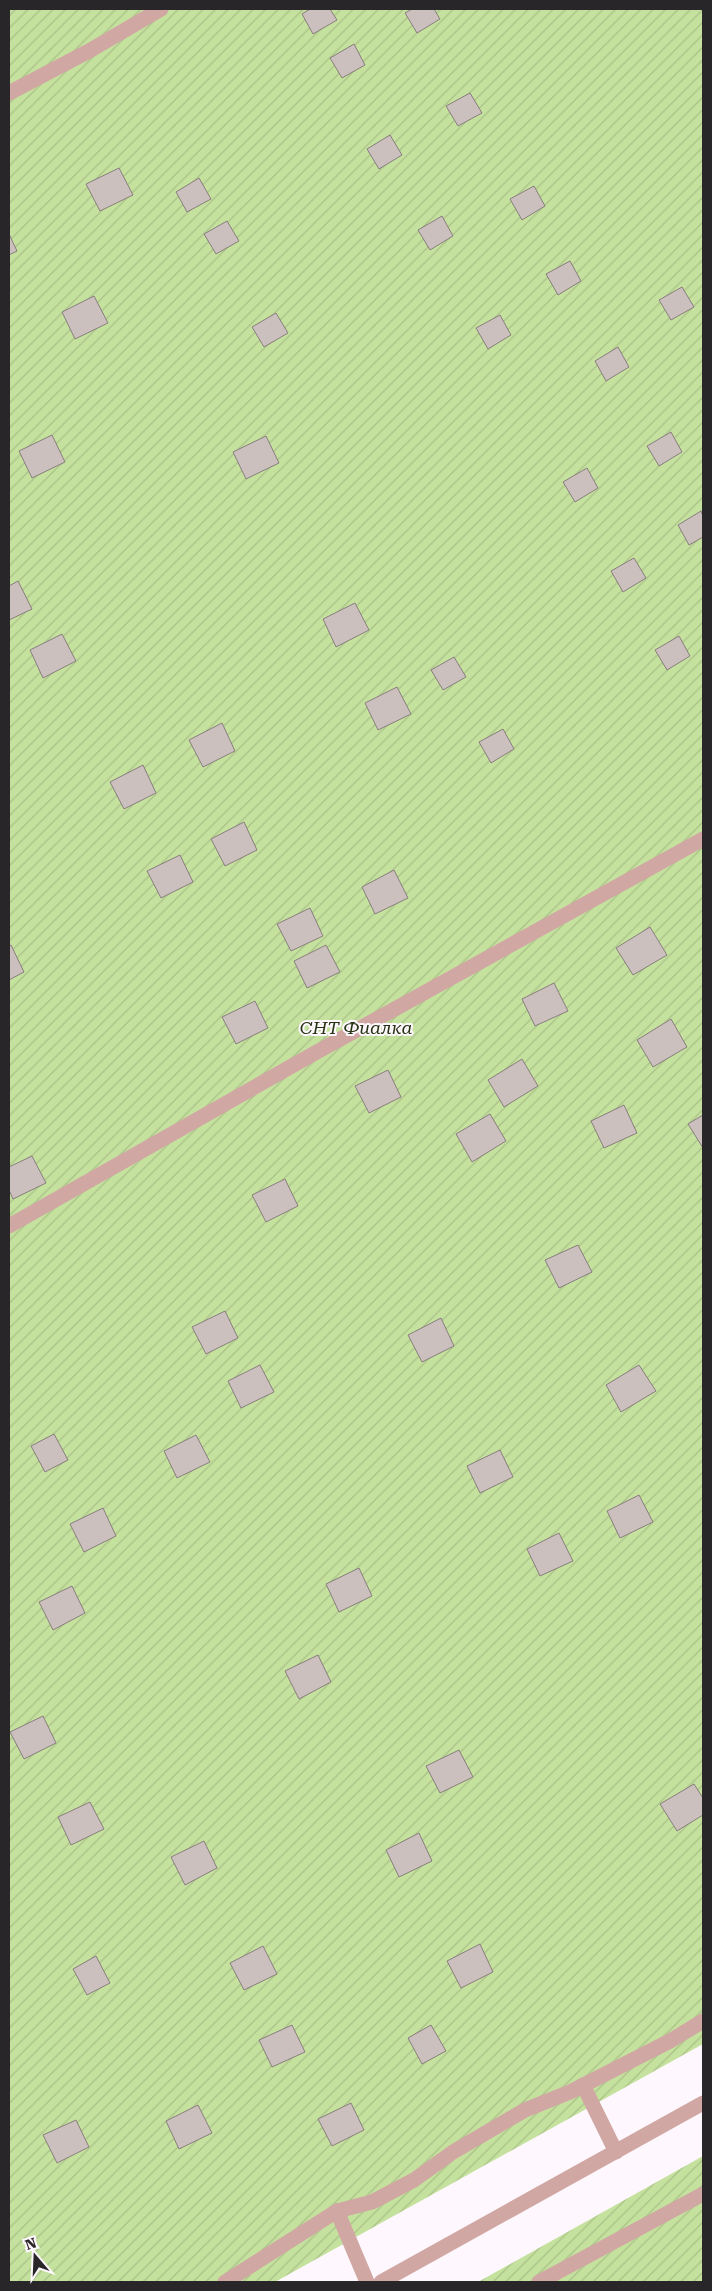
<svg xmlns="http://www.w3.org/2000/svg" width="712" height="2291" font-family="'Roboto Serif',serif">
  <defs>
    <pattern id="garden-furrows" width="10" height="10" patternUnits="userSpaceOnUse" patternTransform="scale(1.25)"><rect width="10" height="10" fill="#c5e19e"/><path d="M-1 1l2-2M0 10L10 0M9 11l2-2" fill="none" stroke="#a9c188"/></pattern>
  </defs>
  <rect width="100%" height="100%" fill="#fef8fe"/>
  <g fill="url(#garden-furrows)">
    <polygon points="9,9 703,9 703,2044 275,2282 9,2282"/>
    <polygon points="703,2156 703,2282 478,2282"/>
  </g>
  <g fill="#cbc0be" stroke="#887e7c">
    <polygon points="310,9 330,9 337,20 313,34 302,14"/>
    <polygon points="412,9 434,9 440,19 417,33 405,13"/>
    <polygon points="354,44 365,65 342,78 330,58"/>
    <polygon points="470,93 482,113 458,126 446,106"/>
    <polygon points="390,135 402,155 379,169 367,149"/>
    <polygon points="119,168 133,195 100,211 86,184"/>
    <polygon points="199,178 211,199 187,212 176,192"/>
    <polygon points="534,186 545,206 522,220 510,199"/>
    <polygon points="442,216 453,236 430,250 418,230"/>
    <polygon points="227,221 239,241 216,254 204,234"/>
    <polygon points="9,234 17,251 9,255"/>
    <polygon points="570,261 581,281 558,295 546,274"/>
    <polygon points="682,287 694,307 671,320 659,300"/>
    <polygon points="94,296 108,323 75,339 62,312"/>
    <polygon points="276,313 288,333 264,347 252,327"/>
    <polygon points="500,315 511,335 488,349 476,328"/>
    <polygon points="618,347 629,367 606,381 595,361"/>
    <polygon points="671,432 682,452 659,466 647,446"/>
    <polygon points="52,435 65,462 32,478 19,451"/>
    <polygon points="266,436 279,463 246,479 233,452"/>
    <polygon points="587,468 598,488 575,502 563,482"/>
    <polygon points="701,511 703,516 703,537 689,545 678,525"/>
    <polygon points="634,558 646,578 623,592 611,571"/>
    <polygon points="18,581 32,609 9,620 9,586"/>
    <polygon points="355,603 369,630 336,647 323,619"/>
    <polygon points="62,634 76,661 43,678 30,650"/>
    <polygon points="679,636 690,656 667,670 655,650"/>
    <polygon points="454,657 466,677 443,690 431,670"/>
    <polygon points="397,687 411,714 378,730 365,703"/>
    <polygon points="222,723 235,751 203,767 189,740"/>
    <polygon points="503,729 514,749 491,763 479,742"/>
    <polygon points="143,765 156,793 124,809 110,782"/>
    <polygon points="244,822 257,850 225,866 211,839"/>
    <polygon points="180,855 193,882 161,898 147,871"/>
    <polygon points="394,870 408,898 375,914 362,887"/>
    <polygon points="310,908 323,936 291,951 277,924"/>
    <polygon points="650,927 667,955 633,975 616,948"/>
    <polygon points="11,945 24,972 9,980 9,946"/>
    <polygon points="326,945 340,972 307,988 294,961"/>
    <polygon points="554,983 568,1011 535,1026 522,999"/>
    <polygon points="255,1001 268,1028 236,1044 222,1017"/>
    <polygon points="671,1019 687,1047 653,1067 637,1040"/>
    <polygon points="522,1059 538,1086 504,1107 488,1080"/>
    <polygon points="388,1070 401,1097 369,1113 355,1086"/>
    <polygon points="624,1105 637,1133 604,1148 591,1121"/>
    <polygon points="490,1114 506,1141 472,1162 456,1134"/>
    <polygon points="703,1115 703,1148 688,1124"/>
    <polygon points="32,1156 46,1183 13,1199 9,1190 9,1167"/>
    <polygon points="285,1179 298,1206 266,1222 252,1195"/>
    <polygon points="578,1245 592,1272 559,1288 545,1260"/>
    <polygon points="225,1311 238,1338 206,1354 192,1327"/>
    <polygon points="441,1318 454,1346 422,1362 408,1335"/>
    <polygon points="260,1365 274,1392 241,1408 228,1381"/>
    <polygon points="639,1365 656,1391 621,1412 606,1385"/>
    <polygon points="54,1434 68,1460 45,1472 31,1446"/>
    <polygon points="196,1435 210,1462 177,1478 164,1451"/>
    <polygon points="500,1450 513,1477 480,1493 467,1466"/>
    <polygon points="639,1495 653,1522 620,1538 607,1511"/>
    <polygon points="103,1508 116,1536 84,1552 70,1524"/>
    <polygon points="559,1533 573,1561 540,1576 527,1549"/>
    <polygon points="359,1568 372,1596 339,1612 326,1584"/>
    <polygon points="72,1586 85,1613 53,1630 39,1602"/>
    <polygon points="318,1655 331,1682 299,1699 285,1671"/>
    <polygon points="43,1716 56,1743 24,1759 10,1732"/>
    <polygon points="459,1750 473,1777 440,1793 426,1766"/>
    <polygon points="694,1784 703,1798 703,1815 677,1831 660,1804"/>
    <polygon points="90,1802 104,1829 71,1845 58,1817"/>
    <polygon points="419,1833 432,1861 399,1877 386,1850"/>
    <polygon points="204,1841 217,1868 185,1885 171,1857"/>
    <polygon points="480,1944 493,1972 461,1988 447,1961"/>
    <polygon points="263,1946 277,1974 244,1990 230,1963"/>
    <polygon points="96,1956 110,1983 87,1995 73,1969"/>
    <polygon points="292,2025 305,2052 272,2067 259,2040"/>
    <polygon points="431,2025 446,2051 422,2064 408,2038"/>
    <polygon points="351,2103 364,2130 332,2146 318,2119"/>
    <polygon points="198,2105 212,2133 179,2149 166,2121"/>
    <polygon points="76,2120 89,2147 57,2163 43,2135"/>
  </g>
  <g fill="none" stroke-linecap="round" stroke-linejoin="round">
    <g stroke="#d0a7a3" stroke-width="15">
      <polyline points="9,93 89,51 161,9"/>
      <polyline points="9,1226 315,1053 703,839"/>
      <polyline points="583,2085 616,2152"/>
      <polyline points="337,2211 367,2282"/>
      <polyline points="225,2282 337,2211 372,2202 414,2180 453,2152 525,2110 570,2092 670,2041 703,2021"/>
      <polyline points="381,2282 703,2103"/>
      <polyline points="539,2282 703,2194"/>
    </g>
  </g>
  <g text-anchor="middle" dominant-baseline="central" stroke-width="4" stroke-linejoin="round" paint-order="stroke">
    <g font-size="18" font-style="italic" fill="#273413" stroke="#fef8fe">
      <text x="356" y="1027">СНТ Фиалка</text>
    </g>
  </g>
  <rect width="712" height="2291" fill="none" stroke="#292629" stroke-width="20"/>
  <g transform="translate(35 2256) rotate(341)" stroke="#fef8fe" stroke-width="4" paint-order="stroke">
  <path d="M0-4L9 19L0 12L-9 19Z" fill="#292629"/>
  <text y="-8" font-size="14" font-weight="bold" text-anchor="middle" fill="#292629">N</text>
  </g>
</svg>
